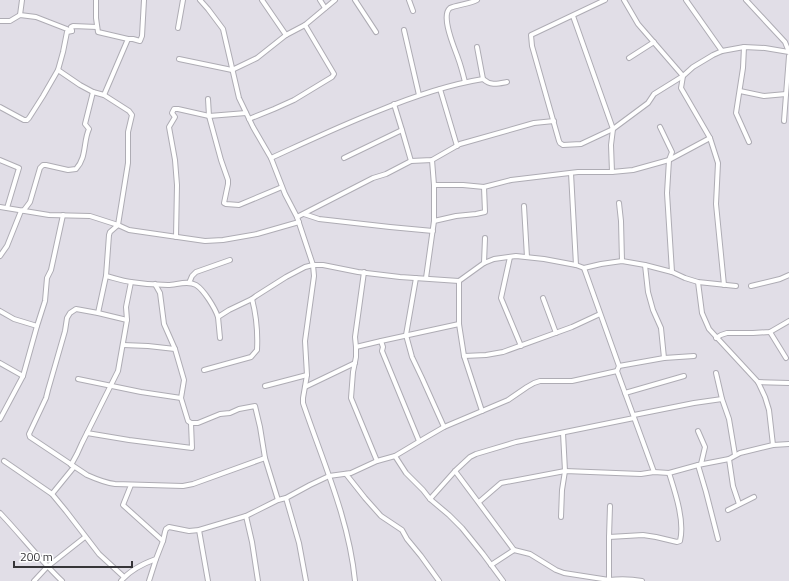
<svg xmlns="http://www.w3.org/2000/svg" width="789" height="581" font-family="'Titillium Web',sans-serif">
  <rect width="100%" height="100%" fill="#e1dee7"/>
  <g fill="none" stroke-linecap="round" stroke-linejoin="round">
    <defs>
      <g id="minor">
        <polyline points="96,0 96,18 98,32 128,39 133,39 140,41 142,36 144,0"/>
        <path d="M200,0L208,9L223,29L239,98L253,127L271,158L285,194L297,217L313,265L314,276L305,341L307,375L303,398V403C323,462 349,519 355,581"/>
        <polyline points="262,0 286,35"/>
        <polyline points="320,0 325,8"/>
        <polyline points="355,0 376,32"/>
        <polyline points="409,0 413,11"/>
        <polyline points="605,0 531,35 532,46 559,141 560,143 563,145 581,144 613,129 648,103 654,94 683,76 693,67 713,55 722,51 744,47 765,48 789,52"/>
        <polyline points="624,0 638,24 683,76 681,88 710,138 718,163 716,204 724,285"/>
        <polyline points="686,0 722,51"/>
        <polyline points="746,0 785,42 789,52"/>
        <polyline points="20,15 22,0"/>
        <polyline points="573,16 613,129 611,145 612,172"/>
        <polyline points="0,21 10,21 20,15 36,17 72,31"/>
        <polyline points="178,28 183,0"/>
        <polyline points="404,30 419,95"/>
        <polyline points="477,47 483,79"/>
        <polyline points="744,47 743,68 736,113 749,142"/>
        <polyline points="629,58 654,42"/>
        <polyline points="179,59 232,70 257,58 286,35 305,25 335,0"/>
        <polyline points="58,70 80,85 93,92 104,95 129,111 132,115 128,132 128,163 118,225 110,232 109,235 106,276 98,313"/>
        <path d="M465,82C463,74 461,66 458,58C455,49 440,16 450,8C456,5 470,4 477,0"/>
        <polyline points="440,89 457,146"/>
        <polyline points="740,91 764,96 786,94"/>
        <polyline points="104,95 128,39"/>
        <polyline points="208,99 209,116 221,160 228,180 228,184 224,203 226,204 239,205 282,187"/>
        <polyline points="394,104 402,130 411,161"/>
        <polyline points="0,107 24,120 27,120 29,118 43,96 58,70 63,52 67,32 72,31 71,27 73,26 97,27"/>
        <polyline points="249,119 274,109 294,100 332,77 334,74 305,25"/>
        <polyline points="784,121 789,56"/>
        <polyline points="660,127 672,152 669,160 667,193 672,272"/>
        <path d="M271,158C306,142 342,125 378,111C412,97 446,85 483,79C491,86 497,84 507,82"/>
        <polyline points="344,158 402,130"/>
        <polyline points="0,160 19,168 7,208"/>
        <polyline points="571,173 576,265"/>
        <polyline points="434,185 463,185 484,187"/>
        <polyline points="619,203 621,221 622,261"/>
        <polyline points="524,206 527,257"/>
        <polyline points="0,207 49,215 90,216 118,225 129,230 205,241 223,240 257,234 299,222"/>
        <polyline points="304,214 319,219 390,227 433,231"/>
        <polyline points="297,217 373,178 386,174 411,161 432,160 460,144 534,123 554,121"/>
        <polyline points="434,221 456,216 476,214 485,212 484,187 511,180 578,172 612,172 633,170 669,160 710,138"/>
        <polyline points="176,237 177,185 175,160 169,127 175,117 172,113 174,109 178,109 209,116 246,113"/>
        <path d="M0,256L7,246L21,211L24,210L30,202L40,168L43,165H46L68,170L76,169C87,157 83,142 89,129L85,124L93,92"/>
        <polyline points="510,257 501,298 521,346"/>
        <polyline points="484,263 485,238"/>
        <polyline points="645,265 648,292 653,310 661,328 664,358"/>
        <polyline points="584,268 619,366 617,371 654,472"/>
        <polyline points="364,272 355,337 356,347 356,357 353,372 351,398 377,461"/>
        <path d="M106,276C114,278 123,281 131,282C143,284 156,285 168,285C176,285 188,280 196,285C204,290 215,308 218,317L229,310L252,299L256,296L286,277L305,267L313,265H323L358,272L400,277L459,281L484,263L494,259L516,256L544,259L576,265L584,268L601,264L622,261L645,265L672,272L685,278L698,282L736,286"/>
        <polyline points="416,278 406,335 412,357 422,378 444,427"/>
        <polyline points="426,278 434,221 434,185 432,160"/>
        <polyline points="459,281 459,324 464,356 482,411"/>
        <polyline points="698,282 702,313 709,329 758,382 765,397 769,410 773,445"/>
        <polyline points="189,283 192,276 196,272 230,260"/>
        <polyline points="155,284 160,293 164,324 175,349 184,380 181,398 188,421 191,423 198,423 220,414 230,413 239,409 255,406 260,427 265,458 278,500"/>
        <polyline points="751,286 780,279 789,275"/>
        <polyline points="543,298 556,333"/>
        <polyline points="0,311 14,319 37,326"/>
        <polyline points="218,317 220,338"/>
        <path d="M127,320L98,313L76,309L70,313L67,318L65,331L48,390L46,398L29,434L30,437L87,475C96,479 105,483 115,484L183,486L193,484L265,458"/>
        <polyline points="770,332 786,358"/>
        <polyline points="716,338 721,335 727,333 753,333 770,332 789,321"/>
        <polyline points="381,341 383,347 382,351 419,441"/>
        <polyline points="123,345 148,346 175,349"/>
        <polyline points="356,347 381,341 459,324"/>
        <polyline points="464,356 486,355 503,352 572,327 600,314"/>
        <polyline points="0,363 23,376"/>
        <polyline points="619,366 664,358 694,356"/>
        <path d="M204,370L251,357L257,350C258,331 257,318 252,299"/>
        <polyline points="716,373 722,399 729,419 735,455"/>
        <polyline points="78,379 141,392 181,398"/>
        <polyline points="758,382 789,383"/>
        <polyline points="265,386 307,375"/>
        <polyline points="305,387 355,363"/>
        <polyline points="625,393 684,376"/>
        <polyline points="634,415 694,403 722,399"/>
        <polyline points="0,419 23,376 37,326 45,301 47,278 51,270 63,215"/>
        <polyline points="698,431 705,447 701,464"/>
        <polyline points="87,433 129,440 192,448 191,423"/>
        <polyline points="395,456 406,473 423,490 430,499 449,515 462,528 483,554 503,581"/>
        <polyline points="729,459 733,486 739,504"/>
        <polyline points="4,461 52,494 66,511 99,554 124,577"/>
        <polyline points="71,465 77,454 82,443 118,371 127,320 126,307 131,282"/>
        <polyline points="698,465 706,492 718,539"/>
        <polyline points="455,471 514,550"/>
        <polyline points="346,474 365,498 381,516 402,530 407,539 421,556 439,581"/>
        <polyline points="131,485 123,505 163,541"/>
        <polyline points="52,494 74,467"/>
        <polyline points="286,498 299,543 306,581"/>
        <polyline points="430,499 455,471 470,457 476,454 516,442 634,418"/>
        <polyline points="479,502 501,483 565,471 641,474 654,472 669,473 698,465 729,459 740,453 773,445 789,444"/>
        <polyline points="728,510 754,497"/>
        <path d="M0,513C21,535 40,560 62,581"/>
        <polyline points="246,516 252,542 258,581"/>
        <polyline points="561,517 562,490 565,471 563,433"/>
        <polyline points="199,530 208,581"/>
        <path d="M609,537L643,535L656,537L677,542L680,541C685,521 675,492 669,473"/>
        <path d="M491,565L514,550L530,554L556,570L564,573L609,580C620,579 631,579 642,581"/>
        <polyline points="609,580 609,537 610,506"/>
        <polyline points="34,581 47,567 85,537"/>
        <path d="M121,581C130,570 142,564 156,559L163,541L165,532L166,529L169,527L189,531L199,530L246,516L278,500L286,498L310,485L329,476L351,473L377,461L395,456L425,438L444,427L508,400L527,387L534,383L540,381H572L617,371"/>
        <polyline points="149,581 156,559"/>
      </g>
    </defs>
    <use href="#minor" stroke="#aeacb4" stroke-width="6"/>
    <use href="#minor" stroke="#fff" stroke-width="4"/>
  </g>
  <path d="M14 561v6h118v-6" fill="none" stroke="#363538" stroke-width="2"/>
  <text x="20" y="561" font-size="12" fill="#363538" stroke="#ffffff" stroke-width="3" paint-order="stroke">200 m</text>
</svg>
